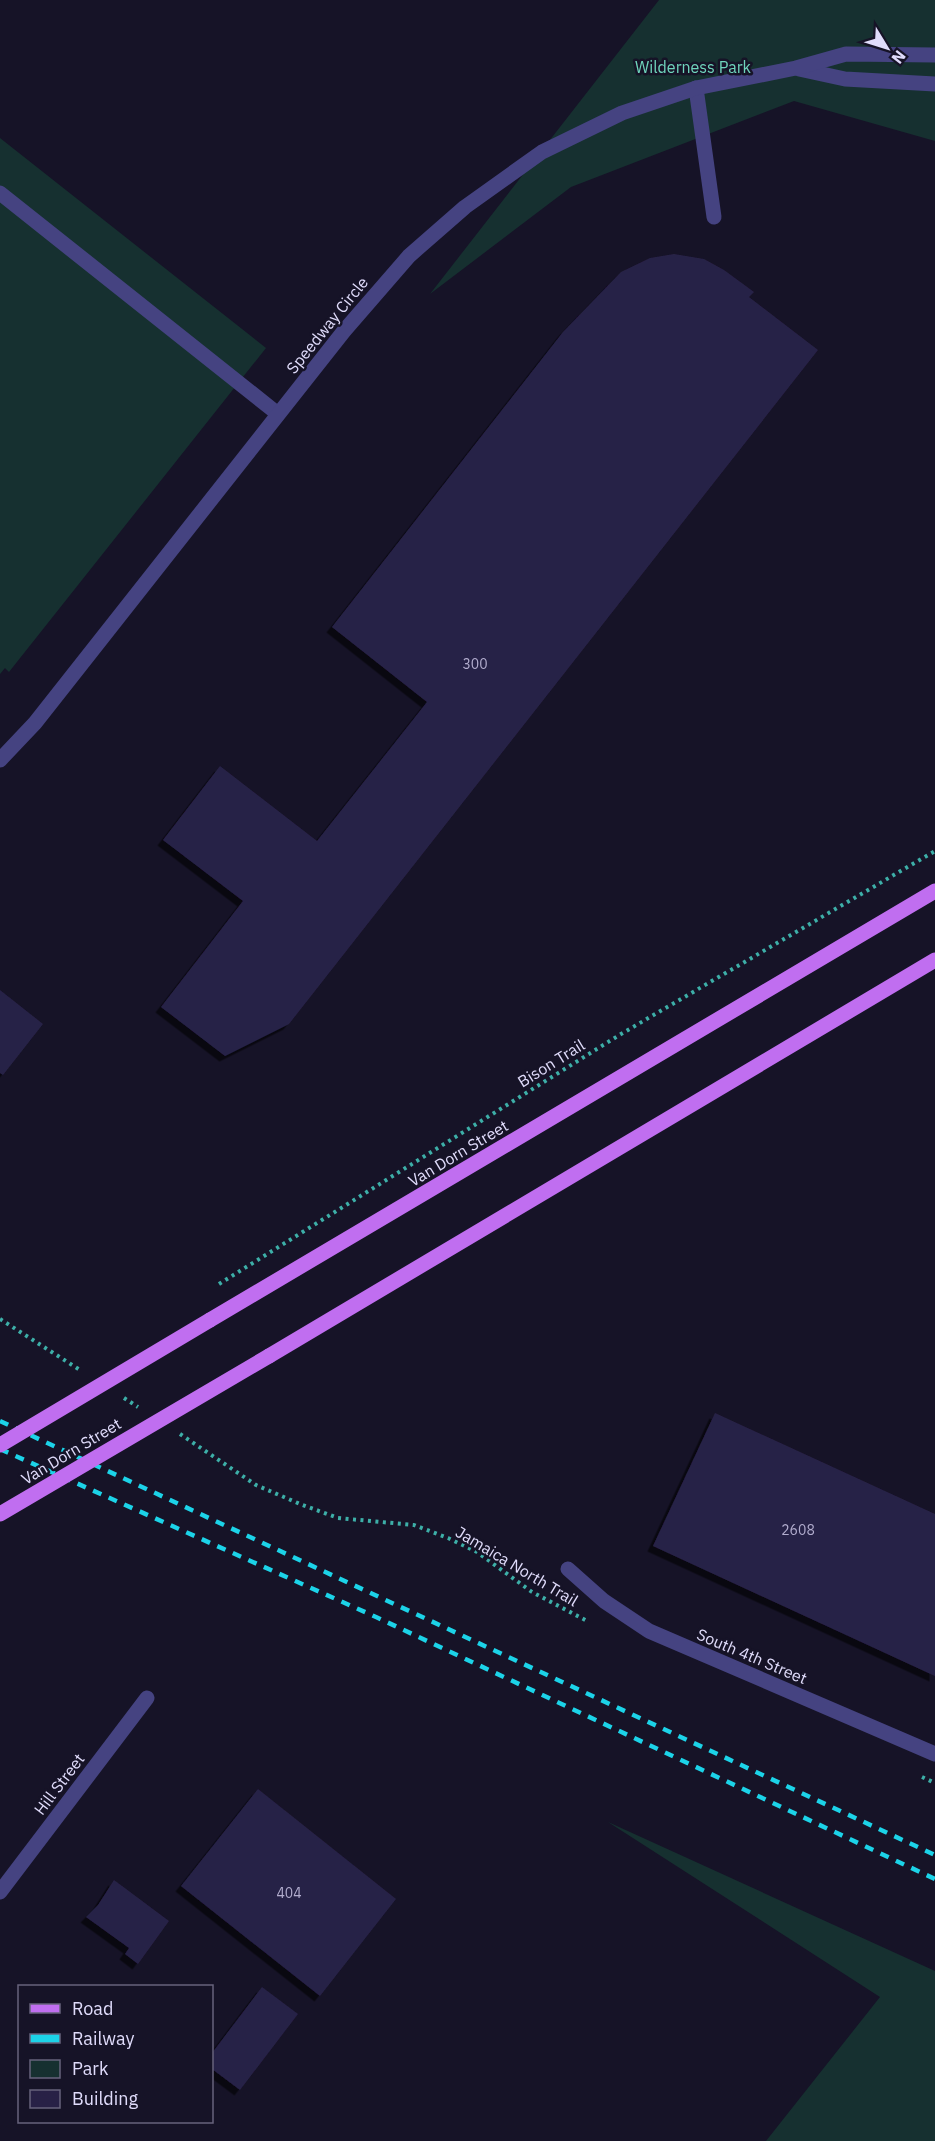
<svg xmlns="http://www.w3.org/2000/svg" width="935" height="2141" font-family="'IBM Plex Sans',sans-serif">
  <defs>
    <filter id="shadow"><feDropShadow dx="-5.5" dy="5.5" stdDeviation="0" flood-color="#0009"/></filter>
  </defs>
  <rect width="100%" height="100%" fill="#161327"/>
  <g fill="#163030">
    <polygon points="659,0 935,0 935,141 794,101 571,187 430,294"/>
    <polygon points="0,138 266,348 9,672 5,668 0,674"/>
    <polygon points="608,1822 935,1971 935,2141 766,2141 880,1997"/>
  </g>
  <g fill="#282146" filter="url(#shadow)">
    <polygon points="674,254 704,259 724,270 754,292 749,297 818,350 289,1024 225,1056 161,1007 243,901 163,840 220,766 317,841 427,702 332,627 563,332 621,272 650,258"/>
    <polygon points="0,990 43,1024 3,1075 0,1073"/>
    <polygon points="715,1413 935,1514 935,1676 653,1546"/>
    <polygon points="258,1789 396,1899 320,1996 181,1886"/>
    <polygon points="114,1880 169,1921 138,1964 125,1954 129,1948 86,1917 98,1905"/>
    <polygon points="262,1987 298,2014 240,2090 212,2069 212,2053"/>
  </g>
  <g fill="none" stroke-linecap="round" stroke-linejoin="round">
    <g stroke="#3dafa8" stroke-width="4" stroke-dasharray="3 4.5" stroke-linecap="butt">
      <polyline points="219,1284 621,1034 935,851"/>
      <polyline points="0,1319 80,1370"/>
      <polyline points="124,1398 138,1407"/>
      <polyline points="180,1434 256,1485 300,1504 338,1518 414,1525 448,1538 477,1552 532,1592 589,1622"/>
      <polyline points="922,1777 935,1783"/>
    </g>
    <g stroke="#454381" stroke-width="15">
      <polyline points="799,69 845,79 935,84"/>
      <polyline points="696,88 714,217"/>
      <polyline points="0,193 278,414"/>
      <polyline points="0,760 35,723 344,331 409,256 465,207 542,152 622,113 696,88 796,68 846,54 935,55"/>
      <polyline points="568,1569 604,1601 649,1631 935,1754"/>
      <polyline points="0,1892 147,1698"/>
    </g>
    <g stroke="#c06ef0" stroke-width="15">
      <polyline points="210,1320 935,891"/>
      <polyline points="269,1356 935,960"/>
    </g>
    <g stroke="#1cd3e8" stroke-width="4.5" stroke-dasharray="9 8" stroke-linecap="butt">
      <polyline points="0,1421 935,1855"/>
      <polyline points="0,1449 376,1617 935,1879"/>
    </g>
    <g stroke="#c06ef0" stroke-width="15">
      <polyline points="0,1445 210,1320"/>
      <polyline points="0,1514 269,1356"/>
    </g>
  </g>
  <g text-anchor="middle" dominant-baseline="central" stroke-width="5" stroke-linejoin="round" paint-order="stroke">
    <g font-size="14" fill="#b2adce">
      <text x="475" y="664">300</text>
      <text x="798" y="1530">2608</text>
      <text x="289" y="1893">404</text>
    </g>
    <g font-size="16" fill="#6fd5bc" stroke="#161327">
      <text x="693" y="67">Wilderness Park</text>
    </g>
    <g font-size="16" fill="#e0dcfb" stroke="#161327">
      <text transform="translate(327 325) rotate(-51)">Speedway Circle</text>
      <text transform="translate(551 1063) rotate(-32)">Bison Trail</text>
      <text transform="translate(458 1153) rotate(-31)">Van Dorn Street</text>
      <text transform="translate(71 1451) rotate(-31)">Van Dorn Street</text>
      <text transform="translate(517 1566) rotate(31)">Jamaica North Trail</text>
      <text transform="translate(752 1656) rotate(23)">South 4th Street</text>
      <text transform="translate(59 1784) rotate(-53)">Hill Street</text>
    </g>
  </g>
  <rect x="18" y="1985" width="195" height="138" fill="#161327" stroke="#67637c" stroke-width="1.5"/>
  <rect x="30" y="2004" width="30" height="9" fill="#c06ef0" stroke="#67637c" stroke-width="1.5"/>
  <text x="72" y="2015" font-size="18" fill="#e0dcfb">Road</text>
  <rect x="30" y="2034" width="30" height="9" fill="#1cd3e8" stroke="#67637c" stroke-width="1.5"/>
  <text x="72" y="2045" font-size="18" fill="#e0dcfb">Railway</text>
  <rect x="30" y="2060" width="30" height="18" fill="#163030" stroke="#67637c" stroke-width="1.5"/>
  <text x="72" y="2075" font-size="18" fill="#e0dcfb">Park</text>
  <rect x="30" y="2090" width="30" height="18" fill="#282146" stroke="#67637c" stroke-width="1.5"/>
  <text x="72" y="2105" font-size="18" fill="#e0dcfb">Building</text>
  <g transform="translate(887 48) rotate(128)" stroke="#161327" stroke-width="4.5" paint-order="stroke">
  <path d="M0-4.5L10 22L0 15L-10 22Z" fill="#e0dcfb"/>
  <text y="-9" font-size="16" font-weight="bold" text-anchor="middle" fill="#e0dcfb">N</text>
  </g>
</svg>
